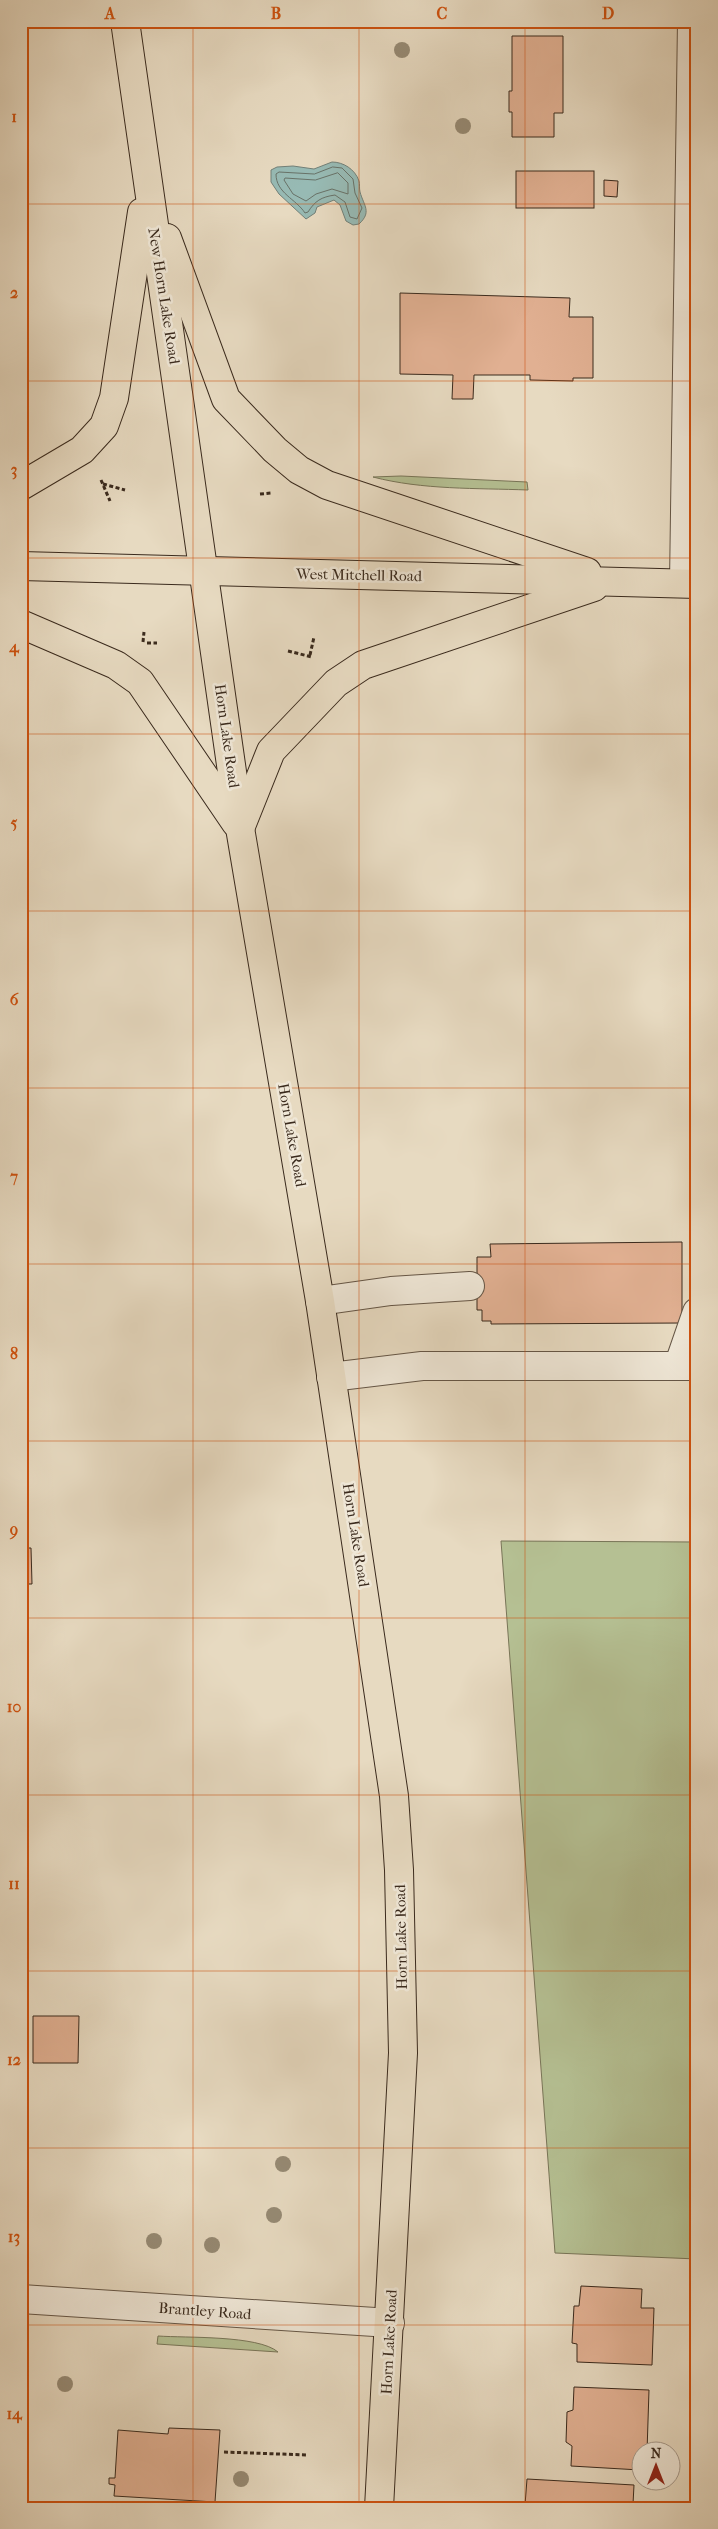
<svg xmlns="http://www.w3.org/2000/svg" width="718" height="2529" font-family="'IM FELL French Canon',serif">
  <rect width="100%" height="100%" fill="#e7dac1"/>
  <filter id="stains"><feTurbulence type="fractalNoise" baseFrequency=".004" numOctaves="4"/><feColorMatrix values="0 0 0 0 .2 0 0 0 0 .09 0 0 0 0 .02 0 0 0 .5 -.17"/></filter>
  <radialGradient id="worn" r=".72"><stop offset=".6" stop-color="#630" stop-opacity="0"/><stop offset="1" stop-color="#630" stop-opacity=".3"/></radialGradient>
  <g fill="#b5c093" stroke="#787558">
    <path d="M401,476L527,482L528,490C476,488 423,490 373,477Z"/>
    <polygon points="501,1541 697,1542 697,2259 555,2253"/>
    <path d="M158,2336C186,2338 258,2335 278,2352L157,2344Z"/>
  </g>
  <path fill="#97bab4" stroke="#728078" d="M332,162C343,162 355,169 359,181C360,184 359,188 360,192C364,206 372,212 359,224L353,225L346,221L340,205L334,200L317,207L315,213L306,219L279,194L271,182V170L277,167L293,166L314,169Z"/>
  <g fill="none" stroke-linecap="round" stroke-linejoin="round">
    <g stroke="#687268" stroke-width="1">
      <path d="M333,167L342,168L353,179L355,193L362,208L357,219L350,217L345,202L335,195C321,197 315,201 308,212L305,213C296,199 276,193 276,174L279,172L314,174Z"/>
      <polygon points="338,173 348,183 348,194 332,189 316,194 306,201 293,194 284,180 285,178 315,180"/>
    </g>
  </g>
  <g fill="#e1b092" stroke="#3a2a1d">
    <polygon points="512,36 563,36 563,113 554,113 554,137 512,137 512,112 509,112 509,91 512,91"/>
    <rect x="516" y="171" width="78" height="37"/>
    <polygon points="604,180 618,181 617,197 604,196"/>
    <polygon points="400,293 570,298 569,317 593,317 593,378 573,378 573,381 530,380 530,375 474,375 473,399 452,399 453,375 400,374"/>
    <polygon points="682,1242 682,1323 491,1324 491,1321 482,1321 482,1310 477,1310 477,1257 491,1257 490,1244"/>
    <polygon points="21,1548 31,1548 32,1584 21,1584"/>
    <polygon points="33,2016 79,2016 78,2063 33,2063"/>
    <polygon points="581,2286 642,2289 641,2308 654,2308 652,2365 577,2362 577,2344 572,2343 574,2306 579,2306"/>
    <polygon points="574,2387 649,2390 647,2452 640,2452 640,2470 571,2466 572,2446 566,2442 567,2412 573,2410"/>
    <polygon points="169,2428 220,2430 215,2502 114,2496 115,2485 109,2484 109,2478 115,2478 118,2430 168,2434"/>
    <polygon points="527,2479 634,2485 633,2504 664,2508 563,2508 525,2505"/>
  </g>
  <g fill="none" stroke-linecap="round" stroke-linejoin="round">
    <defs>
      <g id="minor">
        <polyline points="684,583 692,21"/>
        <polyline points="320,1301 391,1291 470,1286"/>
        <polyline points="679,1364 697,1312"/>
        <polyline points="331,1377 422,1366 697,1366"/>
        <polyline points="21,2299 390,2323"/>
      </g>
      <g id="major">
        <polyline points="125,21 240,828 320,1301 394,1796 399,1870 403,2053 379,2508"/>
        <polyline points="167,238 226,399 275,450 299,470 327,485 587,572"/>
        <polyline points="21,486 82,450 104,426 114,398 142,212"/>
        <polyline points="21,566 697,584"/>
        <polyline points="21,624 116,665 140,682 236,823"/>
        <polyline points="241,826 271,751 336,683 363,665 594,587"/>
      </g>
    </defs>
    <use href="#minor" stroke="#655646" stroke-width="30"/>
    <use href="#major" stroke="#3a2a1d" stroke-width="30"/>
    <g stroke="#3a2a1d" stroke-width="3" stroke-dasharray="4 2.5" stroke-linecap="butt">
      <polyline points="101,480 110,501"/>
      <polyline points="103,484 125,490"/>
      <polyline points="260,494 271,493"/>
      <polyline points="143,642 144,632"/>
      <polyline points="147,643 157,643"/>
      <polyline points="288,651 312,657"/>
      <polyline points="310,655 314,637"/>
      <polyline points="224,2452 307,2455"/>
    </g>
    <use href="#minor" stroke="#efe7d7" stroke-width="28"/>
    <use href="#major" stroke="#e7dac1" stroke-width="28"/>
  </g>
  <g fill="#968a74">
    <circle cx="402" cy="50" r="8"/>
    <circle cx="463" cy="126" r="8"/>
    <circle cx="283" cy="2164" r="8"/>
    <circle cx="274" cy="2215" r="8"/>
    <circle cx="154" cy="2241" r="8"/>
    <circle cx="212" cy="2245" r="8"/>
    <circle cx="65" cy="2384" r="8"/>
    <circle cx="241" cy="2479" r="8"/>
  </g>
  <path fill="none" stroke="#ce520f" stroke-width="1" stroke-opacity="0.55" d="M193,21V2508M359,21V2508M525,21V2508M21,204H697M21,381H697M21,558H697M21,734H697M21,911H697M21,1088H697M21,1264H697M21,1441H697M21,1618H697M21,1795H697M21,1971H697M21,2148H697M21,2325H697"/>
  <g text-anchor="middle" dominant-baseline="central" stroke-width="5" stroke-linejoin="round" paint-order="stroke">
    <g font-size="15" fill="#3a2a1d" stroke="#efe7d7">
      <text transform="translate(164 296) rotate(81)">New Horn Lake Road</text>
      <text transform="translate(359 575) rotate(1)">West Mitchell Road</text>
      <text transform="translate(227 736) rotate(82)">Horn Lake Road</text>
      <text transform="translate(292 1135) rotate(80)">Horn Lake Road</text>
      <text transform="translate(356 1535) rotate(81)">Horn Lake Road</text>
      <text transform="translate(401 1937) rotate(-91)">Horn Lake Road</text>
      <text transform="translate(205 2311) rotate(4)">Brantley Road</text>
      <text transform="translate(389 2342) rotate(-87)">Horn Lake Road</text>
    </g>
  </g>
  <rect width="718" height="2529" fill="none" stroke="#e7dac1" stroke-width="55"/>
  <g transform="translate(656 2466)"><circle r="24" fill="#efe7d7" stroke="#a79b8d"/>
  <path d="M0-4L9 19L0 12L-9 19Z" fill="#8f2418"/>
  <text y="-8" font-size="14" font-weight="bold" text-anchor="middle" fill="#3a2a1d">N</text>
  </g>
  <rect x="28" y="28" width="662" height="2474" fill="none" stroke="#ce520f" stroke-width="2"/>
  <g font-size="16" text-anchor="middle" font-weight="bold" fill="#ce520f">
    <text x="110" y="19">A</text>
    <text x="276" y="19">B</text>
    <text x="442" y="19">C</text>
    <text x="608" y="19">D</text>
    <text x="14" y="122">1</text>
    <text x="14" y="298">2</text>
    <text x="14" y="475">3</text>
    <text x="14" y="652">4</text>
    <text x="14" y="828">5</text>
    <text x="14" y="1005">6</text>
    <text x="14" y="1182">7</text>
    <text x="14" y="1359">8</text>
    <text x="14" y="1535">9</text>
    <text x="14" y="1712">10</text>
    <text x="14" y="1889">11</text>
    <text x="14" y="2065">12</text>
    <text x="14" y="2242">13</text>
    <text x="14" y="2419">14</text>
  </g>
  <rect width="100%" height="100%" filter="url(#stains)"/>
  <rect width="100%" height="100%" fill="url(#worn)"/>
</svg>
